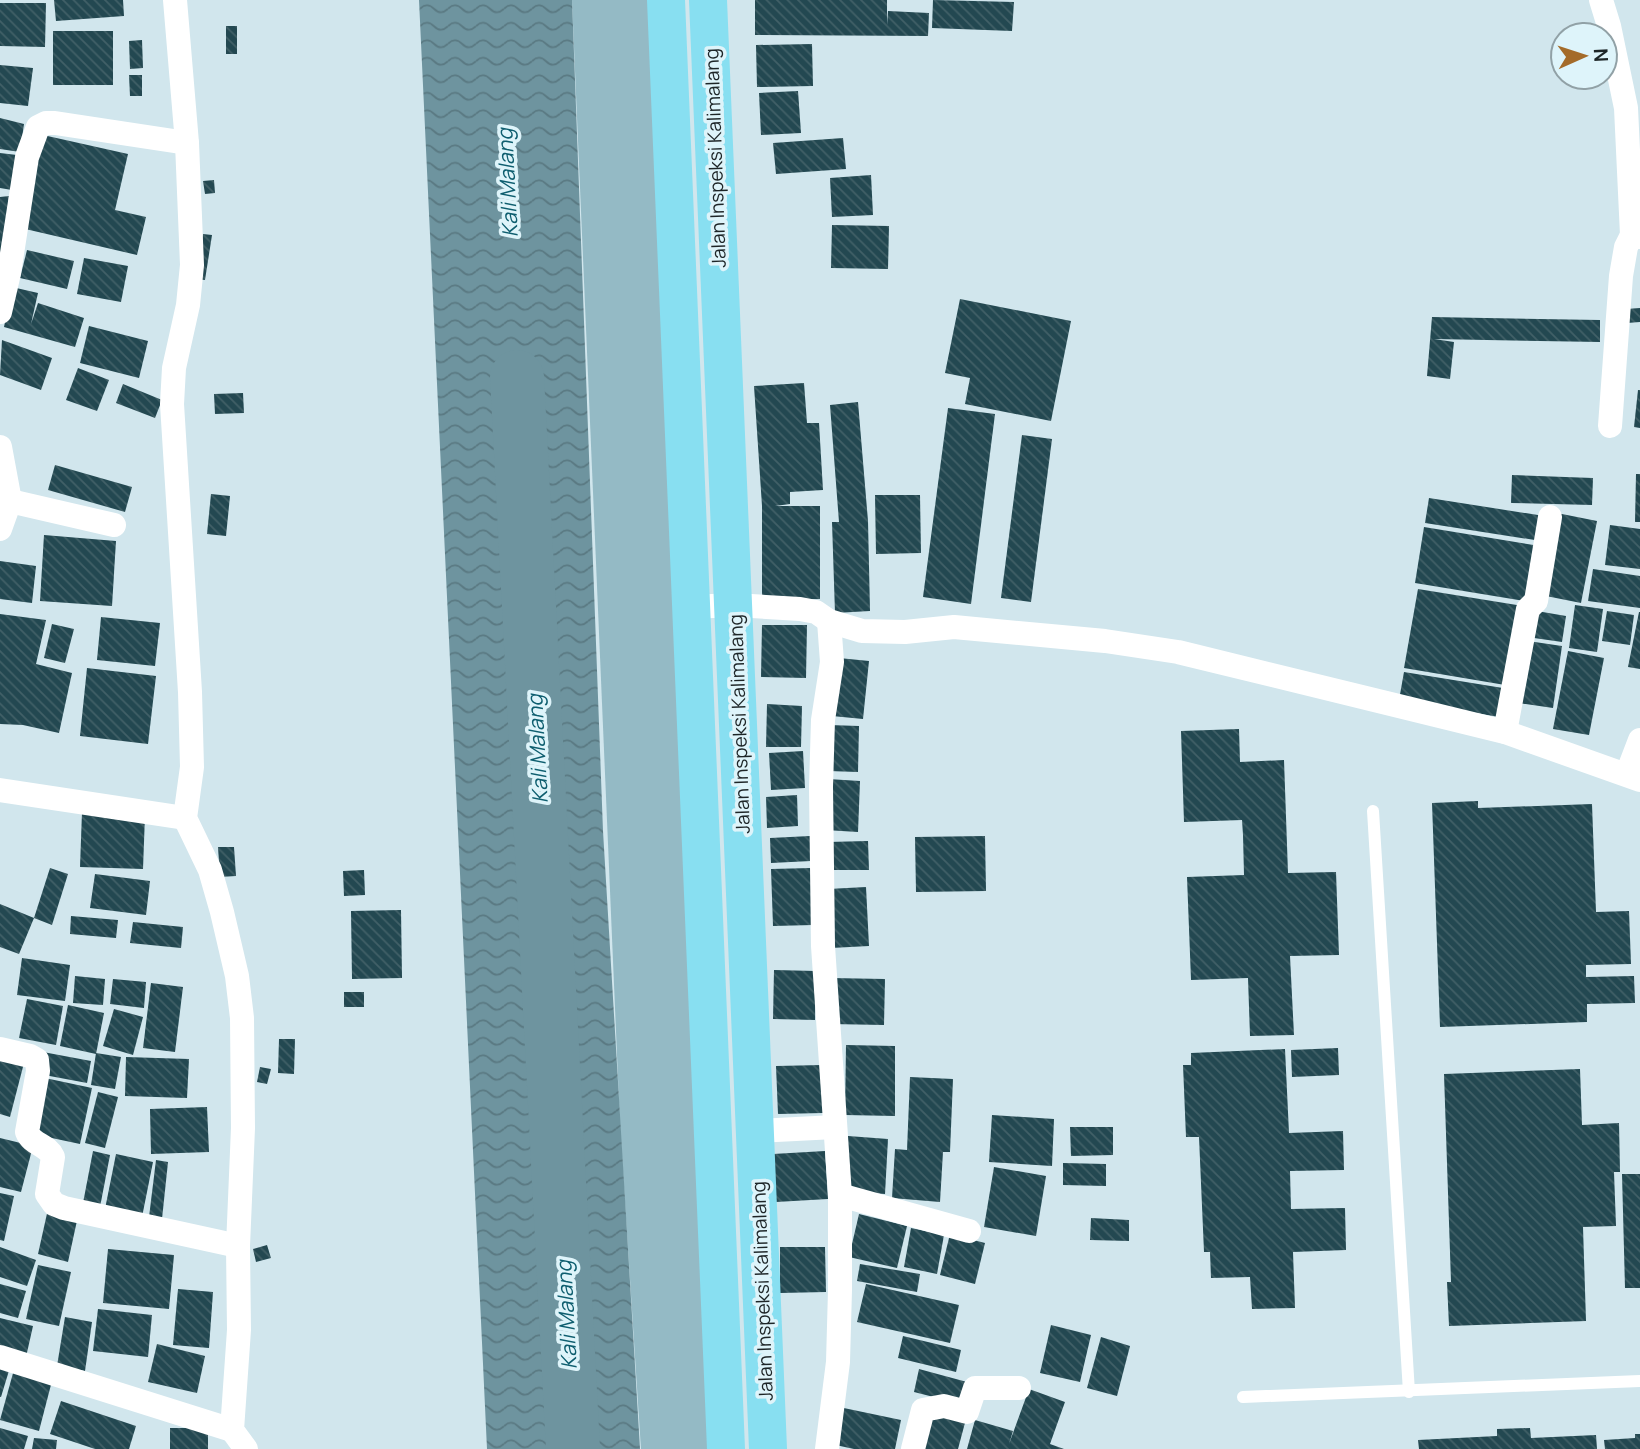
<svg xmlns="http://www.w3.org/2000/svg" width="1640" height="1449" font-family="Manrope,sans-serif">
  <defs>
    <pattern id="water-waves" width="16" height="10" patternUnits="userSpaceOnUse" patternTransform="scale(1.75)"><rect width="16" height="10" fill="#6e949f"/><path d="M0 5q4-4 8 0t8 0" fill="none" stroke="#5a7982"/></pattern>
    <pattern id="building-back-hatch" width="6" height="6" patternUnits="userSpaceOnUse" patternTransform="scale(1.75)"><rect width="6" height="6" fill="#234851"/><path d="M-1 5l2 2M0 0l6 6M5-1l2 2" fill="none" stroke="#416067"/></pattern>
  </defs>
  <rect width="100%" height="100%" fill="#d1e6ed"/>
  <polygon fill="#94bac5" points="572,0 666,0 726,1449 641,1449 620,1125"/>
  <polygon fill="url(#water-waves)" points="419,0 572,0 603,831 640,1449 487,1449"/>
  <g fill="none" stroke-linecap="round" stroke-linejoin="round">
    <polyline stroke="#6e949f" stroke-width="54" points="517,377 573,1449"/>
  </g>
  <g fill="url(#building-back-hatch)">
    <polygon points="54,0 123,0 124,16 56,21"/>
    <polygon points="755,0 887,0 887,25 888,11 929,13 928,36 755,35"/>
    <polygon points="933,0 1014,2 1012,31 932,28"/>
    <polygon points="0,3 46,3 45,47 0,46"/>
    <rect x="226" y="26" width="11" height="28"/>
    <rect x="53" y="31" width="60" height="54"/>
    <polygon points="142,40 143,68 130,69 129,41"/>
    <polygon points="812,44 813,86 757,87 756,45"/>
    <polygon points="0,65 33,68 28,106 0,103"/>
    <polygon points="129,75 142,75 142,96 130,96"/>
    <polygon points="798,91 801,133 761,135 759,93"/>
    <polygon points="0,118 24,124 20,152 0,149"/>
    <polygon points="43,135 128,154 115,210 146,217 137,255 21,228"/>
    <polygon points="843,138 846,169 776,174 773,143"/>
    <polygon points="0,153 17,155 12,190 0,188"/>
    <polygon points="871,175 873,215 832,217 830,178"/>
    <polygon points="214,180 215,193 205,194 203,181"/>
    <polygon points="9,196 0,283 0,197"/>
    <polygon points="832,225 889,226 888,269 831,268"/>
    <polygon points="203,234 212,235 205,280 195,279"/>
    <polygon points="27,250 74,261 67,289 20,278"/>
    <polygon points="84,258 128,266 121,302 77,294"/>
    <polygon points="12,287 38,293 31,324 38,303 84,318 75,347 4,327"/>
    <polygon points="960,299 1071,321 1051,421 965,404 970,378 945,373"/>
    <polygon points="1640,308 1640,322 1627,323 1626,309"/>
    <polygon points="1432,317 1600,320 1600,342 1434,339 1454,342 1450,379 1427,376"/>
    <polygon points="89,326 148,341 139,378 80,363"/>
    <polygon points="2,340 52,358 41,390 0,375"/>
    <polygon points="78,368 109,380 97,411 66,400"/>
    <polygon points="804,383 807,423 819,423 823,490 790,492 790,504 775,506 820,506 820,599 762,600 762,506 754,386"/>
    <polygon points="123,384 162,400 155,418 116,403"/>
    <polygon points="1638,390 1640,390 1640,428 1634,427"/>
    <polygon points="243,393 244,413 215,414 214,394"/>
    <polygon points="858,402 868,521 870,611 835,613 832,522 839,522 830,405"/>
    <polygon points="948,408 995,414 971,604 923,597"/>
    <polygon points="1022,435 1052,439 1031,602 1001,598"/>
    <polygon points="55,465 132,487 125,512 48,490"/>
    <polygon points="1636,474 1640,474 1640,522 1635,522"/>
    <polygon points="1512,475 1593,478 1592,505 1511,503"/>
    <polygon points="211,494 230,496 226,536 207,534"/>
    <polygon points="875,495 920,495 921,553 876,554"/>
    <polygon points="1429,498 1544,516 1541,541 1425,523"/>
    <polygon points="1557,513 1597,521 1581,603 1541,595"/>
    <polygon points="1610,525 1640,529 1640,569 1605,565"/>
    <polygon points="1424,527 1540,546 1531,602 1415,583"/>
    <polygon points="44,535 116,541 112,606 40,601"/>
    <polygon points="0,561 36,566 32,603 0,599"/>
    <polygon points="1593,569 1640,576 1640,608 1588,601"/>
    <polygon points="1418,589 1523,606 1511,686 1404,668"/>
    <polygon points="1575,605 1603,609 1597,652 1569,648"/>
    <polygon points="1531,610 1566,616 1562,642 1527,637"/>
    <polygon points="1607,611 1634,615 1630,645 1602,641"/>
    <polygon points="1639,612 1640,612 1640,669 1628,667"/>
    <polygon points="0,614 46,620 36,664 72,673 59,733 23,725 0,724"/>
    <polygon points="101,617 160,623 155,666 97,660"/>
    <polygon points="52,624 74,629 65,663 44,658"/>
    <polygon points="762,625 807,625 806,678 761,677"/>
    <polygon points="1528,641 1562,646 1553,708 1518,703"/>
    <polygon points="1568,651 1604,658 1589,735 1553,729"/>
    <polygon points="839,658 869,661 863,719 832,716"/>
    <polygon points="87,668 156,676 148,744 80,736"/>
    <polygon points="1404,672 1509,689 1505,718 1399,700"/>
    <polygon points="767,704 802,706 801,747 766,747"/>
    <polygon points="829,725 859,726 858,772 828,771"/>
    <polygon points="1239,729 1240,762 1284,760 1288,873 1336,872 1339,955 1290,956 1294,1035 1250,1036 1248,978 1191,980 1187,877 1244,875 1243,835 1242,820 1184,822 1181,731"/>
    <polygon points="803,751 805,788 771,790 769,753"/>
    <polygon points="828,779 860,781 858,832 825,830"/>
    <polygon points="797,795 798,826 767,828 766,797"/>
    <polygon points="1478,801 1478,808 1592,804 1596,912 1629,911 1631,964 1586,965 1586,977 1634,976 1635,1003 1587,1004 1587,1022 1440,1027 1432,803"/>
    <polygon points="82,812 145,815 143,869 80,867"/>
    <polygon points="810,836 811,861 771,863 770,838"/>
    <polygon points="985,836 986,891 916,892 915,837"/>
    <polygon points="868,841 869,870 828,870 827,842"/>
    <polygon points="218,847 234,847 236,876 220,877"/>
    <polygon points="50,868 68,874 52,925 34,918"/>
    <polygon points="811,868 813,925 773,926 771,869"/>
    <polygon points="364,870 365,895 344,896 343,871"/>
    <polygon points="95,874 150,881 146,915 90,908"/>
    <polygon points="866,887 869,946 831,948 828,889"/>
    <polygon points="0,904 34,918 19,954 0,947"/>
    <polygon points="401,910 402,978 352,979 351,911"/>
    <polygon points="71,916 118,920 116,938 70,934"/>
    <polygon points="133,922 183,927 181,948 130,943"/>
    <polygon points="22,958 70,965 65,1001 17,995"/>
    <polygon points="774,970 816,971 815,1020 773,1019"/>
    <polygon points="75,976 105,979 103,1005 73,1003"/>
    <polygon points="831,978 885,979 884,1025 830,1024"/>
    <polygon points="113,979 146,982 144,1008 110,1004"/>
    <polygon points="151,983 183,987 175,1052 143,1048"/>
    <rect x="344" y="992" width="20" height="15"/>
    <polygon points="27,999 63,1006 56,1045 19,1038"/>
    <polygon points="68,1005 104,1013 96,1054 60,1046"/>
    <polygon points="114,1009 143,1017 133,1055 103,1046"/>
    <polygon points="279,1039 295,1039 294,1074 278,1073"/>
    <polygon points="846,1045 895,1046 895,1116 845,1115"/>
    <polygon points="1338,1048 1339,1075 1292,1077 1291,1050"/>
    <polygon points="1285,1049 1289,1133 1343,1131 1344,1170 1290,1171 1291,1209 1345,1208 1346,1250 1293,1252 1295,1308 1252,1309 1250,1277 1211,1278 1210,1252 1204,1252 1199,1137 1186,1137 1183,1065 1191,1065 1191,1053"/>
    <polygon points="43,1052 91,1061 87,1083 39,1074"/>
    <polygon points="96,1053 121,1057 115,1089 91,1085"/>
    <polygon points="0,1057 24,1063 10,1117 0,1114"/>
    <polygon points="126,1057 189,1059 187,1098 125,1096"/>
    <polygon points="822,1065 823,1113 778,1114 776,1066"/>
    <polygon points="260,1067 271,1069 267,1084 257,1082"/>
    <polygon points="1580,1069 1582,1125 1619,1123 1620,1172 1614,1172 1616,1226 1583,1227 1586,1321 1449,1326 1447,1282 1451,1282 1444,1074"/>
    <polygon points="910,1077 953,1079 950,1152 943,1152 940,1202 892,1198 895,1149 907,1150"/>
    <polygon points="45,1078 92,1088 80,1144 33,1134"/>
    <polygon points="98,1092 118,1097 105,1148 85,1143"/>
    <polygon points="207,1107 209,1152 151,1154 150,1109"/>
    <polygon points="992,1115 1054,1119 1052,1166 989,1162"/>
    <polygon points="1070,1127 1113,1127 1113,1155 1071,1156"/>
    <polygon points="848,1136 888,1139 885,1194 844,1191"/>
    <polygon points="0,1138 33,1146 21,1192 0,1187"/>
    <polygon points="93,1151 110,1155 100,1207 83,1203"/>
    <polygon points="825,1151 828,1199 776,1202 773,1154"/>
    <polygon points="116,1154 153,1162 142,1217 105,1209"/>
    <polygon points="156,1160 168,1162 162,1219 149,1217"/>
    <polygon points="1063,1163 1106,1164 1106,1186 1063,1185"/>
    <polygon points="994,1167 1046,1176 1036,1236 984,1227"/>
    <polygon points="1622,1174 1640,1174 1640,1288 1625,1288"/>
    <polygon points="0,1193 14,1196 4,1241 0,1240"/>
    <polygon points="48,1209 78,1216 68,1262 38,1254"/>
    <polygon points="859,1214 907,1226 897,1268 849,1257"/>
    <polygon points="1091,1218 1129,1220 1129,1241 1090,1240"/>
    <polygon points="911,1228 944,1235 937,1274 904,1267"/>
    <polygon points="950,1234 985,1243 975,1284 940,1275"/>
    <polygon points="267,1245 271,1258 256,1262 253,1249"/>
    <polygon points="0,1247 36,1260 27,1286 0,1277"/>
    <polygon points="780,1247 825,1247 826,1292 780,1293"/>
    <polygon points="108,1249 174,1255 169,1309 103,1303"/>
    <polygon points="860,1264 920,1274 917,1292 857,1281"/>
    <polygon points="38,1265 71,1272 59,1326 26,1319"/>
    <polygon points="0,1284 26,1291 18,1318 0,1313"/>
    <polygon points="866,1284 959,1305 950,1343 857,1322"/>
    <polygon points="178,1289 213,1292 209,1348 173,1345"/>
    <polygon points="98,1309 152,1315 148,1357 93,1351"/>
    <polygon points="65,1317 92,1322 85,1371 57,1366"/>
    <polygon points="0,1318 33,1326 26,1357 0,1351"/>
    <polygon points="1051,1325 1091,1335 1080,1382 1040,1373"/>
    <polygon points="903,1336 961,1350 956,1372 898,1358"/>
    <polygon points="1101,1337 1130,1346 1117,1396 1087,1388"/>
    <polygon points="157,1344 205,1356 197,1393 148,1382"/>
    <polygon points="0,1360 11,1364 1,1397 0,1397"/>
    <polygon points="15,1366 53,1377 39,1431 0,1420"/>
    <polygon points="919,1369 967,1382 961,1404 914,1392"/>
    <polygon points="1029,1389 1065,1402 1050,1444 1064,1449 967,1449 975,1420 1013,1431 1009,1444"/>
    <polygon points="61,1401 136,1426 129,1449 95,1449 50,1434"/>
    <polygon points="839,1407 901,1420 895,1449 854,1449 831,1444"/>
    <polygon points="932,1410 966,1419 958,1449 922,1449"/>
    <polygon points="0,1428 28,1436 24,1449 0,1449"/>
    <rect x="170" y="1428" width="38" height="21"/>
    <polygon points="1530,1428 1531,1438 1596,1435 1597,1449 1419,1449 1418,1440 1497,1436 1497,1429"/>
    <polygon points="1635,1434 1640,1434 1640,1449 1605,1449 1604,1440 1635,1438"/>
    <polygon points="34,1438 57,1440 56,1449 32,1449"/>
  </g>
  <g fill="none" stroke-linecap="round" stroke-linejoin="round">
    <g stroke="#fff" stroke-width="12">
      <polyline points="1373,811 1409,1392"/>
      <polyline points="1243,1397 1640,1381"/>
    </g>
    <g stroke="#fff" stroke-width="24">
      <polyline points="175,0 187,143 192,265 188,305 174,368 172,404 190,692 192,767 185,818 210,870 222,912 237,976 242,1018 243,1128 238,1246 239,1330 232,1430 246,1449"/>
      <polyline points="1601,0 1609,26 1626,108 1632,235 1640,237"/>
      <polyline points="0,312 9,273 27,157 38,127 46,123 55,123 187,143"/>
      <polyline points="1610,426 1621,276 1626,247 1632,235"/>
      <polyline points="0,447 10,501 0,529"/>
      <polyline points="10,501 114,525"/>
      <polyline points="691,607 734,605 800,609 816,612 829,621 862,631 905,632 954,627 1105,641 1178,652 1505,732 1640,780"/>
      <polyline points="1505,732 1528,609 1536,601 1550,517"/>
      <polyline points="1627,774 1640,740"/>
      <polyline points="0,790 185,818"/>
      <path d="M0,1049L30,1056L37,1060L38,1071L27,1132C32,1145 47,1144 53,1157L47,1194L54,1204L64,1208L238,1246"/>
      <polyline points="756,1131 835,1127"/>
      <polyline points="840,1195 969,1231"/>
      <polyline points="0,1357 232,1430"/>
      <polyline points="827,1449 838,1362 840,1290 840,1195 823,946 821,787 823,720 832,662 829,621"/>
      <polyline points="913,1449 923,1410 944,1406 967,1412 975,1388 1019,1388"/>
    </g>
    <g stroke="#88dff1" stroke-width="38">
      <polyline points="666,0 726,1449"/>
      <polyline points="708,0 768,1449"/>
    </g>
  </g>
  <g text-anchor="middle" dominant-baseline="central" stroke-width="7" stroke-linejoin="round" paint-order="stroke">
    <g font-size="19" fill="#1d2527" stroke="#def4fa">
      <text transform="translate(715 158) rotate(-92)">Jalan Inspeksi Kalimalang</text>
      <text transform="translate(739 724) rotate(-92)">Jalan Inspeksi Kalimalang</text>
      <text transform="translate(762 1291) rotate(-92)">Jalan Inspeksi Kalimalang</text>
    </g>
    <g font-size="21" font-style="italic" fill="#0e5e6f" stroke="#def4fa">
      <text transform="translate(507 183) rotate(-93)">Kali Malang</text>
      <text transform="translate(537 749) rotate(-93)">Kali Malang</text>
      <text transform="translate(566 1315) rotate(-93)">Kali Malang</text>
    </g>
  </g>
  <g transform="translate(1584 56) rotate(87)"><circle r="33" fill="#def4fa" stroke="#91a1a6" stroke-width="2"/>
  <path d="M0-5L12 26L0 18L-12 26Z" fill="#a46b29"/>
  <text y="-10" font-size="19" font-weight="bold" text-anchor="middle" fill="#1d2527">N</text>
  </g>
</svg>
